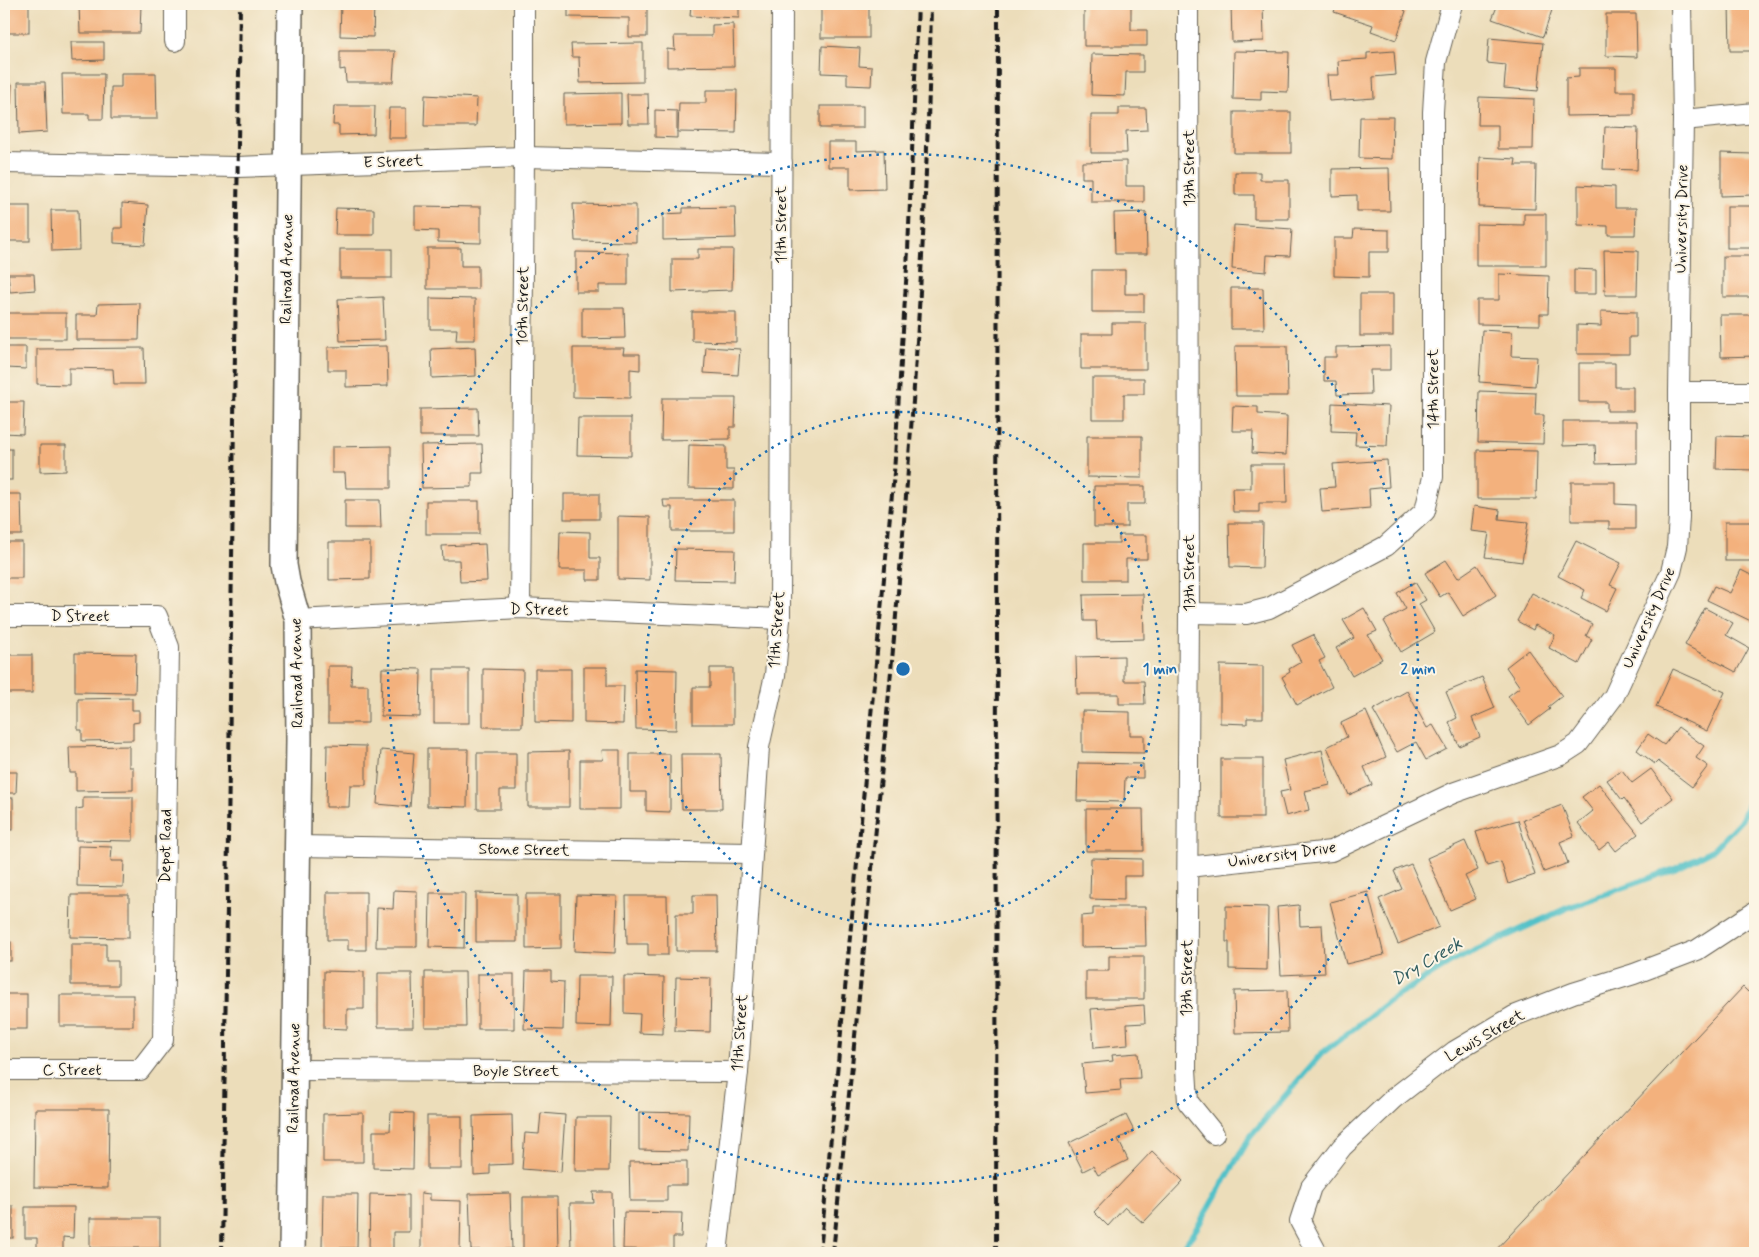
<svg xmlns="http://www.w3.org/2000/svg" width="1759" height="1257" font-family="Mynerve,sans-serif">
  <rect width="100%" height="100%" fill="#fcf5e5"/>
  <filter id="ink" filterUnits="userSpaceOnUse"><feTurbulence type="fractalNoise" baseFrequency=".02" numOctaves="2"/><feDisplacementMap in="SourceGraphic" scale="10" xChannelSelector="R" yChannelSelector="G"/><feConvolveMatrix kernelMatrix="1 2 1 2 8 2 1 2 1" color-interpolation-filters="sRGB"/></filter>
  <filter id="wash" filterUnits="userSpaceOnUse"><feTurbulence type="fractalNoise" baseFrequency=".0096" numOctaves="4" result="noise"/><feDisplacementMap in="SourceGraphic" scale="20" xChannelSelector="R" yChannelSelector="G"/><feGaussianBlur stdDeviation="1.12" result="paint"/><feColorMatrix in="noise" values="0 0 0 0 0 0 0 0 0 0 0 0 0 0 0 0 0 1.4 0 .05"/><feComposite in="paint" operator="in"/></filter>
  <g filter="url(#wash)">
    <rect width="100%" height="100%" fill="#ecddba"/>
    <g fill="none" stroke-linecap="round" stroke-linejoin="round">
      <polyline stroke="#53c1c8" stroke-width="6" points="1180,1253 1198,1226 1250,1137 1321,1054 1389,1001 1453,961 1567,908 1677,868 1714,849 1742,819 1755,786"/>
    </g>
    <g id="blocks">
      <g fill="#f3b17d">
        <rect x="4" y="4" width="25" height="29"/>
        <polygon points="79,4 141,4 140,33 80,33"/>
        <polygon points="341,4 374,4 373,37 340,36"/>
        <polygon points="568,4 647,4 647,37 629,37 629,18 568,17"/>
        <polygon points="691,4 739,4 739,18 690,16"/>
        <polygon points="1231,4 1263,4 1264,41 1232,42"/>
        <polygon points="1337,4 1406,4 1404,10 1406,11 1396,40 1371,31 1373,25 1334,12"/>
        <polygon points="1498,4 1554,4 1543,37 1492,19"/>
        <polygon points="1729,4 1755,4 1755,51 1730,51"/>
        <rect x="821" y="5" width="48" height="33"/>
        <polygon points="1084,6 1131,6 1131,30 1147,30 1147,46 1084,46"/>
        <polygon points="1606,14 1636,14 1637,57 1606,56"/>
        <polygon points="733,24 734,66 667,67 667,49 675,50 674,36 712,36 712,25"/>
        <polygon points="1489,38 1543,43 1538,91 1504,88 1506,65 1487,63"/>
        <polygon points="4,40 7,40 6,58 4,58"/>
        <polygon points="71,42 104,42 104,60 72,61"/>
        <polygon points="643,43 643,82 580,83 579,57 572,57 571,44"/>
        <polygon points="822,46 860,48 859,66 872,67 871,86 847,85 847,74 821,73"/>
        <polygon points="340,51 395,51 393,82 346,82 345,69 340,70"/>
        <polygon points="1234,51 1289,52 1288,92 1261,91 1261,100 1233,99"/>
        <polygon points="1394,51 1396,75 1373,77 1374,98 1329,101 1327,75 1339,75 1338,61 1367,59 1367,53"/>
        <polygon points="1092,54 1143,55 1143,72 1126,72 1125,96 1091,95"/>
        <polygon points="1579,68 1616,68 1616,91 1634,91 1634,115 1566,116 1566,78 1579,77"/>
        <polygon points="121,73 156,73 157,119 111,119 111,87 121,87"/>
        <polygon points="62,74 104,74 103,119 89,119 89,114 63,114"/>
        <polygon points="18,82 45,82 47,132 19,134"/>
        <polygon points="4,84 12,84 11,104 4,104"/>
        <polygon points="706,90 737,90 736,133 678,132 679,103 706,103"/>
        <polygon points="621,93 621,123 564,124 564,94"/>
        <polygon points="627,94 648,94 649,124 628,124"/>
        <polygon points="425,95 477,98 476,126 424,126"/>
        <polygon points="1479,97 1534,99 1533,149 1498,149 1498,125 1478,125"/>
        <polygon points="334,106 375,106 374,134 339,135 339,125 333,125"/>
        <rect x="820" y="106" width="43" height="22"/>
        <polygon points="389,108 406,108 406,138 388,138"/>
        <polygon points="1119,108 1146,108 1147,130 1126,131 1127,153 1091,153 1091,115 1119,115"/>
        <polygon points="655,110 677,111 677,138 655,137"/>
        <rect x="1234" y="112" width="57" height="41"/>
        <polygon points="1360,117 1393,117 1392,159 1359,158"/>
        <polygon points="1605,127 1638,128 1637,170 1603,169"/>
        <polygon points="828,142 856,142 856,151 884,150 885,189 850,190 850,167 828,167"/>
        <polygon points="1721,153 1753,154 1753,195 1721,196"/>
        <polygon points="1480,157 1516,159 1515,165 1536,165 1535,209 1479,207"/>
        <polygon points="1126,161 1126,186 1144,186 1144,202 1091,202 1091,178 1082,178 1082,162"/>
        <polygon points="1389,168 1390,211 1357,211 1357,195 1332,196 1332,169"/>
        <polygon points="1235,172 1260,172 1260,180 1289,180 1289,219 1254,219 1254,195 1235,195"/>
        <polygon points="1578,185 1615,187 1615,208 1636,208 1635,235 1608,235 1608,226 1578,225"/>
        <polygon points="122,203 148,205 145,245 114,243 114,228 122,228"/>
        <polygon points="573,204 636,205 636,242 575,241"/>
        <rect x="4" y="206" width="26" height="35"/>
        <polygon points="415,206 481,207 481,243 438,242 438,231 415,230"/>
        <rect x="1727" y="206" width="28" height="42"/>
        <polygon points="735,207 736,238 663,240 663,214 683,213 683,208"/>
        <polygon points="336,208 374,209 374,235 335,235"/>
        <polygon points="51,210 78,210 79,250 52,251"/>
        <polygon points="1146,212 1147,254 1115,254 1114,213"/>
        <polygon points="1524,214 1546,214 1546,266 1476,266 1476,224 1524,225"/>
        <polygon points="1234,225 1292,229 1290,256 1267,255 1266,272 1232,269"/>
        <polygon points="1354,229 1389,230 1389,252 1369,252 1369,277 1334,276 1334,238 1353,238"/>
        <polygon points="427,248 461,248 461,266 478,266 478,289 427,289"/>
        <rect x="340" y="249" width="52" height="29"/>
        <polygon points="698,249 733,249 732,290 672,292 672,259 698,259"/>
        <polygon points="1604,250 1638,251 1637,295 1605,295"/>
        <polygon points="576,252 628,253 628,285 599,285 599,292 576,292"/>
        <rect x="1723" y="256" width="32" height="41"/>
        <polygon points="1574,269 1596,270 1596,294 1574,294"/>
        <polygon points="1092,270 1125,270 1125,294 1144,294 1144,312 1092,312"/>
        <polygon points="8,274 34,274 35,290 10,292"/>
        <polygon points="1499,274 1549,276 1548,314 1540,314 1540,325 1477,324 1477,300 1499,300"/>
        <polygon points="1231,288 1263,288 1264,329 1231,329"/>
        <rect x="1360" y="294" width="33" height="42"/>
        <polygon points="383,297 385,340 340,341 338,299"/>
        <polygon points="430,298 475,299 475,340 456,340 457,329 430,329"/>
        <polygon points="140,303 139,340 76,340 76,315 97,315 98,304"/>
        <polygon points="582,308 624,308 625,338 582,339"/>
        <polygon points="1601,311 1636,312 1636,337 1629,337 1629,354 1577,354 1577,325 1601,326"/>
        <polygon points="692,312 736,312 736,342 692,341"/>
        <rect x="4" y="313" width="62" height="26"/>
        <polygon points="1720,315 1755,315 1755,356 1721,357"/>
        <polygon points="1112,323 1146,323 1146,369 1081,369 1081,334 1112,334"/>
        <polygon points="1482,330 1512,332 1511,356 1537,357 1535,386 1479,382"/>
        <polygon points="387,346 388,386 346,387 346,370 328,370 328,347"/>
        <polygon points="1235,346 1287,346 1288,396 1236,396"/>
        <polygon points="1390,346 1390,370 1370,370 1371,394 1337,395 1336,381 1324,381 1324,357 1336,357 1336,347"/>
        <polygon points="4,347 26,347 26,369 7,368 7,382 4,382"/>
        <polygon points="475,347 476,376 432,378 431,349"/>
        <polygon points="706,347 740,349 738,375 704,373"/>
        <polygon points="144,348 145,384 114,384 113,369 69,368 69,385 37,384 37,349"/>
        <polygon points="573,348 624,348 623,354 640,354 640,370 630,369 630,398 573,397"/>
        <polygon points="1579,363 1615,363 1615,387 1633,387 1633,411 1607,411 1607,402 1579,402"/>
        <polygon points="1092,378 1144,378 1144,394 1124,394 1124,419 1092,419"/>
        <polygon points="1479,391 1536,393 1535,415 1544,415 1543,444 1478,442"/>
        <polygon points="662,398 736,398 735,427 730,427 730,439 661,440"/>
        <polygon points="4,402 24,402 23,434 4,433"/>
        <polygon points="1332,403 1389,406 1387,446 1355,445 1356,432 1331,431"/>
        <polygon points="1233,406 1258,407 1258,414 1287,416 1286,455 1252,453 1253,431 1232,431"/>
        <polygon points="478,408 479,436 420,436 420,409"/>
        <polygon points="578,418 631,418 631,456 577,455"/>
        <polygon points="1563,421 1637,421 1637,463 1596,464 1595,445 1563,446"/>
        <polygon points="1087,436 1142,436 1142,478 1087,477"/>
        <polygon points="1717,436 1755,437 1755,470 1716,469"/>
        <polygon points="482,444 483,473 472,473 472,487 422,488 421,445"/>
        <polygon points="40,445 66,445 66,471 40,472"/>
        <polygon points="689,445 726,446 726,470 734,470 734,489 688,488"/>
        <polygon points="391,446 391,488 346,488 345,473 332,473 332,447"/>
        <rect x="4" y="449" width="8" height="31"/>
        <polygon points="1477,450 1537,451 1536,499 1477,499"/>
        <polygon points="1387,460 1389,487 1369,489 1370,508 1322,512 1320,488 1335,487 1333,464"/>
        <polygon points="1251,464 1286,464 1287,503 1259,503 1259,512 1233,512 1232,488 1251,488"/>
        <polygon points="1571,482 1615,482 1615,504 1635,505 1635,529 1609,529 1609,521 1571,521"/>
        <polygon points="1094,486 1145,486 1145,504 1127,504 1127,527 1094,527"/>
        <polygon points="4,494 21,494 22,535 4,535"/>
        <rect x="564" y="494" width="35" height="25"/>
        <polygon points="345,500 380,500 381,528 345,528"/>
        <polygon points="663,500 734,500 734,531 672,531 672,507 664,507"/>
        <rect x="426" y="501" width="53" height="33"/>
        <polygon points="1474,506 1500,510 1499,519 1528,522 1522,562 1485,557 1489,533 1471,531"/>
        <polygon points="618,516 650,517 650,580 618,579"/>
        <rect x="1725" y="522" width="30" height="39"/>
        <polygon points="1229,523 1263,523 1262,568 1230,567"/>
        <polygon points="560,531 590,532 590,558 600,558 600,580 587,580 587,570 559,570"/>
        <polygon points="1119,535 1147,535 1147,559 1126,559 1126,580 1084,580 1084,543 1119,543"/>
        <polygon points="1576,541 1621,563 1610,585 1617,588 1606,611 1581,598 1585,590 1558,576"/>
        <rect x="4" y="542" width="18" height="36"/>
        <polygon points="329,542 370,542 370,579 329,580"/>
        <polygon points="485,544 487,581 460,582 459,560 443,560 442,546"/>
        <polygon points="676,549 735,550 734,581 675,580"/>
        <polygon points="1446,560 1458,578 1477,565 1496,595 1463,616 1448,592 1440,597 1425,573"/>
        <polygon points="1741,570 1755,577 1755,618 1753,622 1707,600 1714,586 1730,593"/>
        <polygon points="1415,582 1426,600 1419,604 1435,632 1401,652 1384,621 1406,609 1397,593"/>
        <polygon points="1532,593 1592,624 1586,636 1592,639 1579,664 1549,648 1555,635 1535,625 1533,630 1517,621"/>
        <polygon points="1143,594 1144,639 1097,640 1096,621 1084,621 1083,595"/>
        <polygon points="1364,608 1377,631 1368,635 1382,659 1352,676 1336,648 1354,638 1343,620"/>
        <polygon points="1705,608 1733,623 1726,635 1749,648 1736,672 1685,645"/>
        <polygon points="1313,635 1325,658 1319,661 1332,687 1297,705 1282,677 1290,672 1289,669 1301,662 1292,645"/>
        <polygon points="1528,650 1562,696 1548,707 1550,709 1529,725 1508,696 1520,687 1506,667"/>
        <polygon points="75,653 136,654 135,693 75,692"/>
        <rect x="4" y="655" width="28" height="38"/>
        <polygon points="1124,656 1124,681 1144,681 1145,704 1119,704 1119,694 1077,694 1076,657"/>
        <polygon points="1220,665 1263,666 1263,718 1247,718 1247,724 1220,723"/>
        <polygon points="328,666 352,666 351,685 368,685 368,723 328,723"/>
        <polygon points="584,667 607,667 607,686 624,686 623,724 584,723"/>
        <polygon points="382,668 421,669 420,717 381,716"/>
        <polygon points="710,668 733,668 733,724 693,724 693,687 710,687"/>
        <rect x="434" y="669" width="35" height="54"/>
        <polygon points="483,669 523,670 522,727 483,727"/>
        <polygon points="535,669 571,669 571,723 535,722"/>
        <polygon points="635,669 677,670 676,730 636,729"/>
        <polygon points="1673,669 1725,692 1707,731 1656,707"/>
        <polygon points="1482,677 1495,708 1472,718 1480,737 1459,746 1449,722 1457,718 1446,692"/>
        <polygon points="1407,691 1427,728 1433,725 1447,749 1426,760 1416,742 1397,752 1373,710"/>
        <polygon points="132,698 132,710 139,710 139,722 133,723 133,740 82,741 82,730 78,730 78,699"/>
        <polygon points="1082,711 1130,712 1130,735 1144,735 1144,753 1082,752"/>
        <polygon points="1366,711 1386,757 1364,767 1372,785 1349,795 1327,747 1347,737 1341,723"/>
        <polygon points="1678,727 1704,746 1696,758 1708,766 1692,787 1658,761 1655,764 1637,750 1648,734 1664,745"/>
        <polygon points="327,745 366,746 366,785 350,785 349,807 326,807"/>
        <polygon points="129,746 129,767 133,767 133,790 76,791 76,773 70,773 69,747"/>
        <polygon points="427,749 468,749 467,807 427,806"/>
        <polygon points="381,750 414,753 410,807 377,804"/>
        <polygon points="602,750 620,750 620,809 580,809 580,760 603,760"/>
        <polygon points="1322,750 1330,785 1305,791 1309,810 1286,816 1280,792 1290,790 1283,760"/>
        <polygon points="569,751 569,807 528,807 528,752"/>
        <polygon points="477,753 516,753 516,790 500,790 500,809 477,809"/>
        <polygon points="630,754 670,754 670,812 646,811 646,792 630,792"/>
        <polygon points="681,754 721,754 722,809 682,809"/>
        <rect x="1221" y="759" width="42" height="59"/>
        <polygon points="1078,763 1143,764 1143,778 1125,778 1124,802 1077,801"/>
        <polygon points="1651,769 1673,798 1642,822 1624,798 1622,800 1607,780 1622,770 1632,783"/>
        <polygon points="4,772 17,772 16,793 4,793"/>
        <polygon points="1599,784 1638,834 1616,851 1609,842 1599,850 1578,823 1593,811 1582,797"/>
        <polygon points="83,797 133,797 133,841 76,840 76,809 83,808"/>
        <rect x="4" y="798" width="9" height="32"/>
        <polygon points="1562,805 1574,836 1560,842 1568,863 1544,872 1523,820"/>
        <polygon points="1086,809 1143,809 1144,851 1086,851"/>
        <polygon points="1518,820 1535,875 1508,884 1501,862 1487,866 1476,832"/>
        <polygon points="1465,841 1478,870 1465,876 1476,899 1450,910 1427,858"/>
        <polygon points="78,846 112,847 111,861 124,861 123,887 77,886"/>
        <polygon points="1091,858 1142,859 1142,876 1124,876 1124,900 1090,899"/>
        <polygon points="1411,864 1439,927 1398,944 1379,899 1402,889 1394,871"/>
        <polygon points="394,890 417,891 417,947 376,947 377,908 393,909"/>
        <polygon points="327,892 366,892 366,950 348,950 348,940 327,940"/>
        <polygon points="1368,892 1384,955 1346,964 1330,902"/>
        <polygon points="430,893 465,893 464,948 429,947"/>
        <polygon points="476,893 517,894 517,942 476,942"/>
        <polygon points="526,894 561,894 561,948 526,949"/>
        <polygon points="71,895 129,895 129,938 70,937"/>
        <polygon points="576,895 617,896 615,953 574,951"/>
        <polygon points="693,895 716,895 717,951 676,951 676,914 693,914"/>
        <polygon points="626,896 667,896 668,955 648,955 648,944 627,944"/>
        <polygon points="1299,905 1300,926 1322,925 1325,973 1281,975 1277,907"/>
        <polygon points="1226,906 1268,907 1267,970 1229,969 1229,942 1226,942"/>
        <polygon points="1093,907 1145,907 1146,946 1081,947 1081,916 1093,915"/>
        <rect x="4" y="942" width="7" height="19"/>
        <polygon points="71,944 106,944 106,961 118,961 118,985 71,985"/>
        <polygon points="1109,956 1144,956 1144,999 1086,999 1086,971 1109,971"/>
        <polygon points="324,971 364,972 364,1009 347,1009 347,1029 324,1028"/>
        <polygon points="526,971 551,971 551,981 564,982 563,1030 524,1029"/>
        <polygon points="425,972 465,972 466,1027 425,1027"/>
        <polygon points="378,973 412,973 413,1027 378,1027"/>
        <rect x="478" y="974" width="36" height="55"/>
        <polygon points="577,976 612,976 611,1027 576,1026"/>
        <polygon points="624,976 664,977 663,1034 639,1033 640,1014 624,1013"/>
        <polygon points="676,977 711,978 710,1032 675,1031"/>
        <polygon points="1755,985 1755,1253 1493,1253 1743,987 1748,992"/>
        <polygon points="1287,990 1288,1032 1235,1033 1234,991"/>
        <rect x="4" y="994" width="23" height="35"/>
        <rect x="60" y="995" width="73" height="31"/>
        <polygon points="1144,1005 1145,1023 1127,1024 1128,1045 1094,1048 1091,1009"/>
        <polygon points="1138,1053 1140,1078 1120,1079 1121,1090 1085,1093 1082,1064 1113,1061 1112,1055"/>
        <polygon points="35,1109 109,1109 108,1188 34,1187"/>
        <polygon points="391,1112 414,1113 413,1169 373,1168 373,1131 390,1131"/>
        <polygon points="639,1112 689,1113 688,1151 639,1150"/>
        <polygon points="363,1113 363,1162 323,1162 323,1114"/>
        <polygon points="541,1113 565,1115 561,1172 522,1169 525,1133 539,1134"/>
        <polygon points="512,1115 513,1164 490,1165 490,1174 474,1175 473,1116"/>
        <polygon points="1126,1115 1134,1131 1118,1139 1128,1160 1098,1175 1093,1166 1083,1171 1069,1143"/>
        <rect x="427" y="1116" width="35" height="53"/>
        <polygon points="576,1117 610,1117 609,1171 575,1171"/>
        <polygon points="1152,1151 1183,1181 1143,1223 1125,1207 1108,1226 1094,1212"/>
        <polygon points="687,1161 687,1185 667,1185 667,1201 630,1201 629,1162"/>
        <polygon points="593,1192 612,1192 613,1252 571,1252 570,1203 594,1203"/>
        <polygon points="421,1193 430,1194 430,1200 461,1201 460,1250 421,1250"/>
        <polygon points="510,1193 512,1249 471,1250 469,1194"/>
        <polygon points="323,1194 358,1194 357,1248 322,1248"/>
        <polygon points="370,1194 409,1195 409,1232 393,1232 393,1251 369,1251"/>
        <polygon points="523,1197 557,1197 558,1250 523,1250"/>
        <rect x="4" y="1206" width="9" height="32"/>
        <polygon points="25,1207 74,1207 73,1238 63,1237 63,1253 37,1253 37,1238 25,1238"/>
        <polygon points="624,1212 682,1213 681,1237 673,1237 673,1250 623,1249"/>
        <rect x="90" y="1218" width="70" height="30"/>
      </g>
    </g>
  </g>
  <g filter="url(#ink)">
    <use href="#blocks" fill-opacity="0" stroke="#656053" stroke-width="1"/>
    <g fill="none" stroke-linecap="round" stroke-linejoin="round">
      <defs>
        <g id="minor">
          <polyline points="1188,4 1189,613 1186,1069 1188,1102 1214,1134"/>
          <polyline points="175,41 175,4"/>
          <polyline points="1683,120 1755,113"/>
          <polyline points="4,163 237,167 524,157 782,163"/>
          <polyline points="1679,392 1755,392"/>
          <polyline points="520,608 524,157 524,4"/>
          <polyline points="1189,613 1246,614 1269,608 1386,546 1425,511 1433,477 1433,112 1436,62 1452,4"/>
          <polyline points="4,616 157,616 169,647 163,1040 140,1070 4,1070"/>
          <polyline points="298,620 520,608 780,619"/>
          <polyline points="297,846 751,853"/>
          <polyline points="1188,867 1331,851 1453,793 1561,755 1578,744 1614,696 1671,572 1677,547 1679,517 1679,392 1683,120 1681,4"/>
          <polyline points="294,1070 738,1072"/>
          <polyline points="717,1253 738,1072 759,747 775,675 780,619 782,4"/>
          <polyline points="1317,1253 1300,1221 1311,1187 1342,1147 1394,1098 1455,1051 1514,1016 1573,993 1634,974 1697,950 1755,912"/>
        </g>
        <polyline id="tertiary" points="290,4 284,565 287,582 298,620 299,739 292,1253"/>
      </defs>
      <use href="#minor" stroke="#656053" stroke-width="22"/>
      <use href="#tertiary" stroke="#656053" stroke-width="28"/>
      <use href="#minor" stroke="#fff" stroke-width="20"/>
      <use href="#tertiary" stroke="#fff" stroke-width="25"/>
      <g stroke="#1c1c1c" stroke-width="4" stroke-dasharray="8 4" stroke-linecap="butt">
        <polyline points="222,1253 240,4"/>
        <polyline points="820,1253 894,473 908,251 918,4"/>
        <path d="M833,1253C874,838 924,422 931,4"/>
        <polyline points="996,1253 998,4"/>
      </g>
    </g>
  </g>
  <g fill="none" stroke="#1f6fb2" stroke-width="2.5" stroke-dasharray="2.5 5">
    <circle cx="903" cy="669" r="257"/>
    <circle cx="903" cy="669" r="515"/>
  </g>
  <g text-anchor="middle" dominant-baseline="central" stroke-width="4" stroke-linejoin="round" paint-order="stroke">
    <g font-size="16" fill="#1c1c1c" stroke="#fcf5e5">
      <text transform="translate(393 162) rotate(-2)">E Street</text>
      <text transform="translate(1189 168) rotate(-90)">13th Street</text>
      <text transform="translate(1682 219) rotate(-89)">University Drive</text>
      <text transform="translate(781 225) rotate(-90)">11th Street</text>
      <text transform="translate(287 269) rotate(-89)">Railroad Avenue</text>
      <text transform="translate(523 306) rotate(-89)">10th Street</text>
      <text transform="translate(1433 389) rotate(-90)">14th Street</text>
      <text transform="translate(1189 573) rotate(-90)">13th Street</text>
      <text transform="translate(539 610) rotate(1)">D Street</text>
      <text x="80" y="616">D Street</text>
      <text transform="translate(1649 618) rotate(-66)">University Drive</text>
      <text transform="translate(777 630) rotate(-86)">11th Street</text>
      <text transform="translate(297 673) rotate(-91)">Railroad Avenue</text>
      <text transform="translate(166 846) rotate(-89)">Depot Road</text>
      <text transform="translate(524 850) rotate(1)">Stone Street</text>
      <text transform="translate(1282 855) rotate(-8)">University Drive</text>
      <text transform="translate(1187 978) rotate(-89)">13th Street</text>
      <text transform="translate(740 1033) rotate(-86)">11th Street</text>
      <text transform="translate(1485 1036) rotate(-30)">Lewis Street</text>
      <text x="72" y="1070">C Street</text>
      <text x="516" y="1071">Boyle Street</text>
      <text transform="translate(294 1078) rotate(-89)">Railroad Avenue</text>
    </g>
    <g font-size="18" font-style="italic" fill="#325e61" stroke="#fcf5e5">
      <text transform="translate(1427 962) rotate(-30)">Dry Creek</text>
    </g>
  </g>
  <circle cx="903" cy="669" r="8" fill="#1f6fb2" stroke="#fcf5e5" stroke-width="2.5"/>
  <g font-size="15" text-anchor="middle" font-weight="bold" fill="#1f6fb2" stroke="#fcf5e5" stroke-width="4" stroke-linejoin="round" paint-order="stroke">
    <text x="1160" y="674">1 min</text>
    <text x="1418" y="674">2 min</text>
  </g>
  <rect width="1759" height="1257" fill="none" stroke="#fcf5e5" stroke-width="20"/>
</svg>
